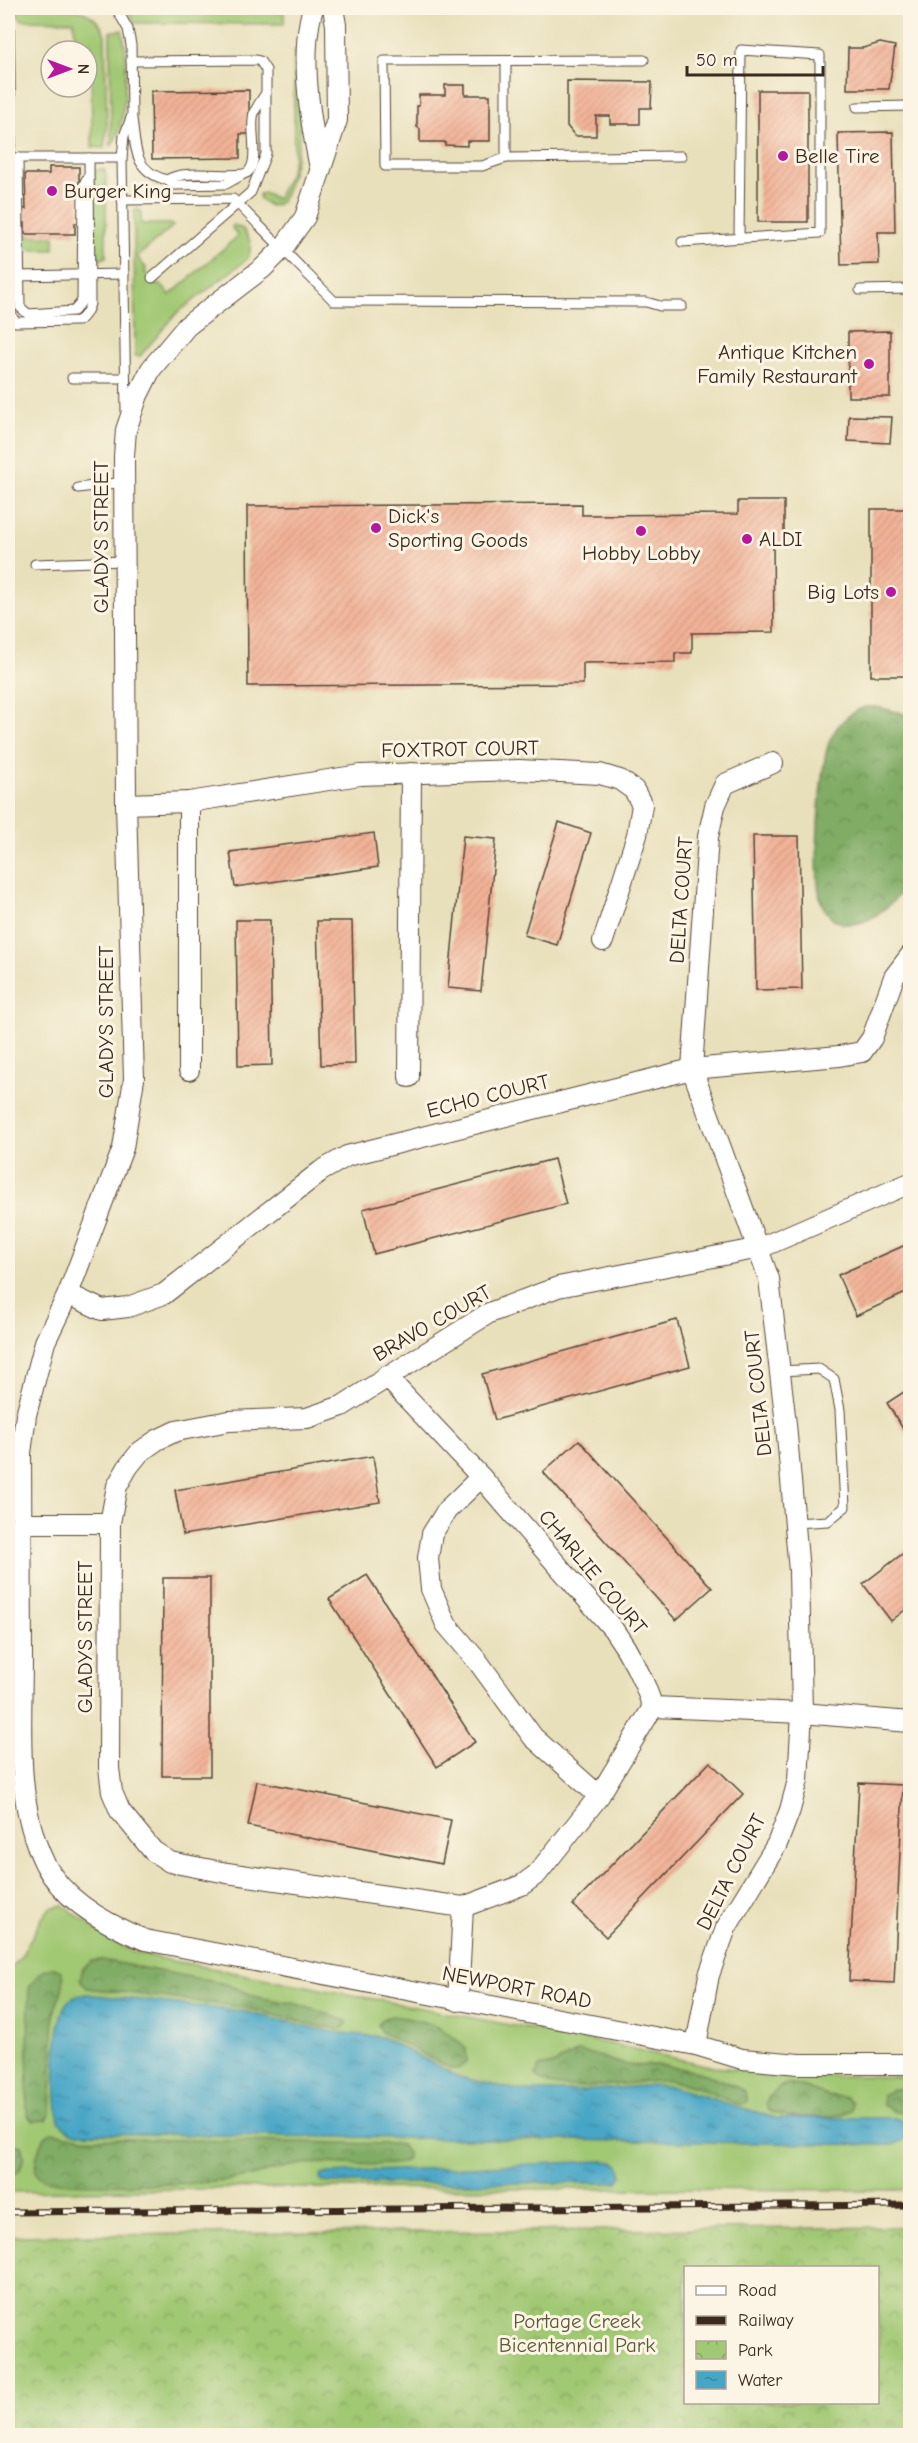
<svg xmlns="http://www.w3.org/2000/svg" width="918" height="2443" font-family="'Comic Neue',sans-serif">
  <defs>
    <pattern id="forest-crowns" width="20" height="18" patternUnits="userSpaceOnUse" patternTransform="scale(1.5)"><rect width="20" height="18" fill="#80ac65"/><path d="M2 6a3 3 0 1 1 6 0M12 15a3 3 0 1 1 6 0" fill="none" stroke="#6a8c53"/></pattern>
    <pattern id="park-crowns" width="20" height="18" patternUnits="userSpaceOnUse" patternTransform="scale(1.5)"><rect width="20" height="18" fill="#a1c873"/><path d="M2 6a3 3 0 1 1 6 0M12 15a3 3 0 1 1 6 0" fill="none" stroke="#84a35e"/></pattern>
    <pattern id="water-ripples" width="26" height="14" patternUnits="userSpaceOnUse" patternTransform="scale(1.5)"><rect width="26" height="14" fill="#46a6c6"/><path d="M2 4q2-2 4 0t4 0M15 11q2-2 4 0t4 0" fill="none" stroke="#3c87a0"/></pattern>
    <pattern id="building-hatch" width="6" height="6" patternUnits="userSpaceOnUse" patternTransform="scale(1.5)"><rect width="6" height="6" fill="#f2b297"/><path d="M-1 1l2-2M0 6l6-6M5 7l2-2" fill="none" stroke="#d09982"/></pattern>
  </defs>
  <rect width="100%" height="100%" fill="#fcf5e5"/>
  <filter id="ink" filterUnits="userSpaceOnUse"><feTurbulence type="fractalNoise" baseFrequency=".0167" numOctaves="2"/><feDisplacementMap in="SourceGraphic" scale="12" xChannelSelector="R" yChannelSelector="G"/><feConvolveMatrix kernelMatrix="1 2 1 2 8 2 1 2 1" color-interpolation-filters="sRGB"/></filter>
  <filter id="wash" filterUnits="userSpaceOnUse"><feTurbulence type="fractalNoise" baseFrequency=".008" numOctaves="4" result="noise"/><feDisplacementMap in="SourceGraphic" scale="24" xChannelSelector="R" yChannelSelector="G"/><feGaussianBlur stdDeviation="1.35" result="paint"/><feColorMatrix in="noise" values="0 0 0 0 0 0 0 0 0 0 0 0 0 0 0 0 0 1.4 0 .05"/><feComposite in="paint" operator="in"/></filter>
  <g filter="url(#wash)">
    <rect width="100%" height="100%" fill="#e8e0bb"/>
    <g fill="#a1c873" stroke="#6e7948" stroke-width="1.5">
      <path d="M17,8C46,7 94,0 105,35L107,129L104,148L92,147L91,45C75,44 74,34 74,21L22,20L18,16Z"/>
      <polygon points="131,8 269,8 284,12 284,24 135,23 129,12"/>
      <path d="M122,30C129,55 127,128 111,146L110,32Z"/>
      <path d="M301,50C301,97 305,144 287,188C283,198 281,206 270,206L260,199L259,194L264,193L277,199L290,173L294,157V51Z"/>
      <polygon points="98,169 105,170 106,178 106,257 96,262 94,259 94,174"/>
      <polygon points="137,209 141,211 141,224 170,224 173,226 137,257 146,268 145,272 156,285 161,285 170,295 238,236 232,228 233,225 243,229 250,241 250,252 246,260 176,314 139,357 135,355 134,212"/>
      <rect x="23" y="236" width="31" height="14"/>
      <polygon points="63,1905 110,1940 134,1952 163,1959 620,2046 714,2067 801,2075 910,2077 910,2190 256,2188 8,2192 8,1972 20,1958 43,1917 50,1908"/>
    </g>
    <g fill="url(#forest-crowns)" stroke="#5e6b42" stroke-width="1.5">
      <path d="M865,707H877L910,715V879C894,907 845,950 822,904C812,882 819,764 830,740C838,723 848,714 865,707Z"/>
      <polygon points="102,1960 226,1984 257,1997 297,2004 347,2021 347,2024 341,2029 324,2027 241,2007 87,1988 80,1979 83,1968 93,1961"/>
      <path d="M54,1968L61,1971C68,1987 57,1998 54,2014L50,2113L47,2120L33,2121L29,2117L27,2109L29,1989C34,1977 41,1969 54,1968Z"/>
      <path d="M392,2016C423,2020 444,2025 466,2049L467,2062L458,2069H451L383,2033L378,2026C380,2019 385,2017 392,2016Z"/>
      <path d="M577,2052C596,2052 610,2062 627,2065C637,2066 646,2065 656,2065C686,2068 719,2075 745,2092L747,2101L744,2104H739C717,2097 693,2083 669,2081C642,2078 549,2100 536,2075L539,2067L555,2064Z"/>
      <path d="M789,2084L805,2087L826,2095L845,2097L852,2102V2109C840,2121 785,2118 769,2111L766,2103C769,2093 779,2086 789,2084Z"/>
      <polygon points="893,2089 910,2089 910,2113 895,2112 883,2105 883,2095"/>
      <path d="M52,2132L84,2138L394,2144L401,2145L408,2153L406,2159L400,2163C369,2168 336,2161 304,2164C277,2167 251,2178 224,2181C200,2184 55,2188 41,2178C32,2171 36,2158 39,2149C42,2140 44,2135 52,2132Z"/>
      <polygon points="8,2143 21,2146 24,2156 20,2170 15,2174 8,2175"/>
    </g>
    <path fill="url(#park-crowns)" stroke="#6e7948" stroke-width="1.5" fill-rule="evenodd" d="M910,2227V2435H8V2236ZM686,2268H878V2402H686Z"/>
    <g fill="url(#water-ripples)" stroke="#406872" stroke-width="1.5">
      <path d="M86,1994L241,2011L332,2032L382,2037L459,2077L502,2087L526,2091H582L655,2085L673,2087L776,2118H894C906,2120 912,2126 908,2138L893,2145L74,2133C69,2130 63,2127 60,2122C52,2106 55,2017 66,2004C71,1997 79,1995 86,1994Z"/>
      <polygon points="604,2161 613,2162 619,2165 622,2176 617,2183 330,2183 323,2182 320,2179 321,2175 329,2173"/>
    </g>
    <g id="blocks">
      <g fill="url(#building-hatch)">
        <polygon points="880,43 895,46 889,89 847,89 848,48 863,48"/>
        <polygon points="567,81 652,82 651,108 640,108 640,124 610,124 610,116 596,116 596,136 575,136 567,126"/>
        <polygon points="445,85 465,85 465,95 490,95 490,141 467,141 467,146 445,145 445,142 420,142 420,129 417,127 417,106 419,106 419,95 445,95"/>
        <polygon points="249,90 249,134 240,134 240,158 152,159 151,91"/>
        <rect x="758" y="90" width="50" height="132"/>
        <polygon points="893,132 895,232 878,232 879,264 841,265 838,133"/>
        <polygon points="49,167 79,167 79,223 75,223 75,234 25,234 25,223 21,223 21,209 26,209 25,174 49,174"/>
        <polygon points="890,331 890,397 848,397 848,332"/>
        <polygon points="849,416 892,417 890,443 848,441"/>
        <polygon points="738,501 784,501 784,543 773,543 774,632 692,633 692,653 675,653 675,662 583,663 583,684 248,686 247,506 582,504 582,515 738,514"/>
        <rect x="871" y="509" width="39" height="167"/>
        <polygon points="559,822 591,833 557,945 524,935"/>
        <polygon points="374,833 378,867 235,887 230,852"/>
        <polygon points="463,836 496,839 481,991 448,988"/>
        <polygon points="753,836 799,836 802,989 756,990"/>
        <polygon points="236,920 270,920 272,1065 238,1066"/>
        <polygon points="317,921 352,921 355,1064 321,1065"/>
        <polygon points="554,1159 566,1204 374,1254 363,1209"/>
        <polygon points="910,1243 910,1291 856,1316 838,1275"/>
        <polygon points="677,1320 690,1366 495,1420 482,1374"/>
        <polygon points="910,1388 910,1440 887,1403"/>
        <polygon points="579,1440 712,1588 676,1620 543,1472"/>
        <polygon points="373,1456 380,1502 183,1535 175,1490"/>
        <polygon points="910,1548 910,1606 891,1621 863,1584"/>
        <polygon points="367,1575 475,1742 437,1767 329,1599"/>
        <polygon points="163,1578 210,1578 210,1776 162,1776"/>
        <polygon points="710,1762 743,1794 606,1937 573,1905"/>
        <polygon points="257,1781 451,1820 442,1864 248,1826"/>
        <polygon points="859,1783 903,1785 894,1983 849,1981"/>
      </g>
    </g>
  </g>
  <g filter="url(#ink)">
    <use href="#blocks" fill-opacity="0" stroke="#554536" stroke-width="1.5"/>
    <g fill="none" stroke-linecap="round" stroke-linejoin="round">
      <defs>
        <g id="service">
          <path d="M9,8L11,141L8,158L11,314L15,322L78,321C85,317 87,312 90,304L89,158"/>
          <polyline points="116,8 128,29 131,45 132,115 124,136 122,158 126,411"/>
          <polyline points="644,60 384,61 385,166 482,166 506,158 681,156"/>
          <polyline points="131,61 256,60 260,61 266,70 266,154 251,192 152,278"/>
          <polyline points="506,61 506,158"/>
          <polyline points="857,107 910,106"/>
          <path d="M132,118C136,148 133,171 167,180C185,167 240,180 248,172C260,161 249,128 254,113C257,106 262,99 266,93"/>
          <polyline points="13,158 122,158"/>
          <polyline points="18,158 20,307 28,314 74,311 82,301 83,186 88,176"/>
          <polyline points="167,180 174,185 226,184 242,175"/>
          <polyline points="122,200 233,199 334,301 646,302 660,306 682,306"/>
          <polyline points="682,242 820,233 820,55 741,50 739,238"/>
          <polyline points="15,276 124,274"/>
          <polyline points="860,290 910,289"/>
          <polyline points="72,378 125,378"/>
          <polyline points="78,488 124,482"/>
          <polyline points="35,564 125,561"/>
          <polyline points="780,1371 819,1369 834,1379 840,1410 845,1507 828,1521 795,1523"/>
        </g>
        <g id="minor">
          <path d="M313,8C299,54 310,121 320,168"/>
          <path d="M333,8L336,25L337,120L305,217L283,248L263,268L187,326L151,369L138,395L126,430L124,456L126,804L134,1079L123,1148L68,1294L45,1342L26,1415L21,1453C21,1522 22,1590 22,1658C22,1725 14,1802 45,1864C64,1901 108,1925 145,1940L696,2045L742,2059L799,2064H910"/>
          <polyline points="189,802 189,1070"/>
          <polyline points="126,804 189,802 360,775 519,770 600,774 620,780 634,790 642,805 637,835 603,941"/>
          <polyline points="409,1077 411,773"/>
          <polyline points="68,1294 102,1310 128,1307 164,1294 321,1171 347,1156 692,1069 839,1056 862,1052 872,1038 894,977 910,956"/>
          <path d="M386,1376L481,1477L613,1629C631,1654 643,1677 653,1707L599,1796L537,1874L522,1885L463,1907L227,1873L170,1862L153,1851L120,1811L112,1792L109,1768L110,1523L117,1486L128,1467L140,1452L157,1440L176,1431L229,1421L307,1418L342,1406L489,1313L558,1287L760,1248L910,1183"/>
          <polyline points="481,1477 447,1510 432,1534 428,1558 431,1589 446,1624 479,1663 533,1737 599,1796"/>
          <polyline points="21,1523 110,1523"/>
          <polyline points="653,1707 802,1713 910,1722"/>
          <polyline points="458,2001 463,1907"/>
          <polyline points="696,2045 709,1975 726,1928 777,1844 790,1810 798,1780 802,1713 799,1571 786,1424 769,1279 692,1069 708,837 715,806 725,784 773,763"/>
        </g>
      </defs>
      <use href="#service" stroke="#554536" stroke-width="11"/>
      <use href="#minor" stroke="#554536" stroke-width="22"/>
      <use href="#service" stroke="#fff" stroke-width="9"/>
      <use href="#minor" stroke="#fff" stroke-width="20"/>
      <defs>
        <polyline id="rail" points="8,2212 910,2205"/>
      </defs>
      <use href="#rail" stroke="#3b2a1e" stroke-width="7"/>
      <use href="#rail" stroke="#fcf5e5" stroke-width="4.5" stroke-dasharray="14" stroke-linecap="butt"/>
    </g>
  </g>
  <g fill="#b5179e" stroke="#fcf5e5" stroke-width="2">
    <circle cx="783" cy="156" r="6"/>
    <circle cx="52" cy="191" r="6"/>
    <circle cx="869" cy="364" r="6"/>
    <circle cx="376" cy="528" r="6"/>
    <circle cx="641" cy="531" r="6"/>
    <circle cx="747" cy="539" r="6"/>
    <circle cx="891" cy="592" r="6"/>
  </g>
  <g text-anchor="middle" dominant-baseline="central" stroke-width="6" stroke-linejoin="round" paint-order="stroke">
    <g font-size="21" fill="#3b2a1e" stroke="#fcf5e5" text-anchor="start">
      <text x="795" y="156">Belle Tire</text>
      <text x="64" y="191">Burger King</text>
      <text x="857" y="352" text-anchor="end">Antique Kitchen<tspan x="857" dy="24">Family Restaurant</tspan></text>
      <text x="388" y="516">Dick's<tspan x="388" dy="24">Sporting Goods</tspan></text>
      <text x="759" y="539">ALDI</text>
      <text x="641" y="553" text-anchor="middle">Hobby Lobby</text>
      <text x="879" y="592" text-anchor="end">Big Lots</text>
    </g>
    <g font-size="21" fill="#3b2a1e" stroke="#fcf5e5">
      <text transform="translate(101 537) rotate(-90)">GLADYS STREET</text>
      <text transform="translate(460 749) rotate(-1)">FOXTROT COURT</text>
      <text transform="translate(681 900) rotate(-86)">DELTA COURT</text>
      <text transform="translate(106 1022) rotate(-90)">GLADYS STREET</text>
      <text transform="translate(488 1096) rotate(-14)">ECHO COURT</text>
      <text transform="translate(432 1323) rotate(-30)">BRAVO COURT</text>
      <text transform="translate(758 1393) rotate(-96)">DELTA COURT</text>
      <text transform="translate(593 1572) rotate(50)">CHARLIE COURT</text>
      <text transform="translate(85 1637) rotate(-90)">GLADYS STREET</text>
      <text transform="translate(731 1872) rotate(-63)">DELTA COURT</text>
      <text transform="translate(517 1987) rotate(11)">NEWPORT ROAD</text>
    </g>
    <g font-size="21" fill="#5a5938" stroke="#fcf5e5">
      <text x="577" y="2321">Portage Creek<tspan x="577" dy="24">Bicentennial Park</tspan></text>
    </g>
  </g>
  <rect width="918" height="2443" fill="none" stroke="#fcf5e5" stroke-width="30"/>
  <rect x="684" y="2266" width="195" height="138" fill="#fcf5e5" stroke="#afa495" stroke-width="1.5"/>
  <rect x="696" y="2286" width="30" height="9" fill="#ffffff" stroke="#afa495" stroke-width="1.5"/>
  <text x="738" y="2296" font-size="18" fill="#3b2a1e">Road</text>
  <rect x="696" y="2316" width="30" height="9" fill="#3b2a1e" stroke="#afa495" stroke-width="1.5"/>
  <text x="738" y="2326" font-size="18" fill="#3b2a1e">Railway</text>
  <rect x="696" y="2341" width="30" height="18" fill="url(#park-crowns)" stroke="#afa495" stroke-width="1.5"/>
  <text x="738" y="2356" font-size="18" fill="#3b2a1e">Park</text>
  <rect x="696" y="2371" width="30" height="18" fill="url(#water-ripples)" stroke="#afa495" stroke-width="1.5"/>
  <text x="738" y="2386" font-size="18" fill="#3b2a1e">Water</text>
  <g transform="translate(69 69) rotate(90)"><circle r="28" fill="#fcf5e5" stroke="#afa495" stroke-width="1.5"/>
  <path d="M0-4.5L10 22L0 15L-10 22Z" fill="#b5179e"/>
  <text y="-9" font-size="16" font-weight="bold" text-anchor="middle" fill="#3b2a1e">N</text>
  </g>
  <path d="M687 66v9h136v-9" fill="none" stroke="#3b2a1e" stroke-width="3"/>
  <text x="696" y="66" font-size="18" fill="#3b2a1e" stroke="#fcf5e5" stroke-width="4.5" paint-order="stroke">50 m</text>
</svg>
